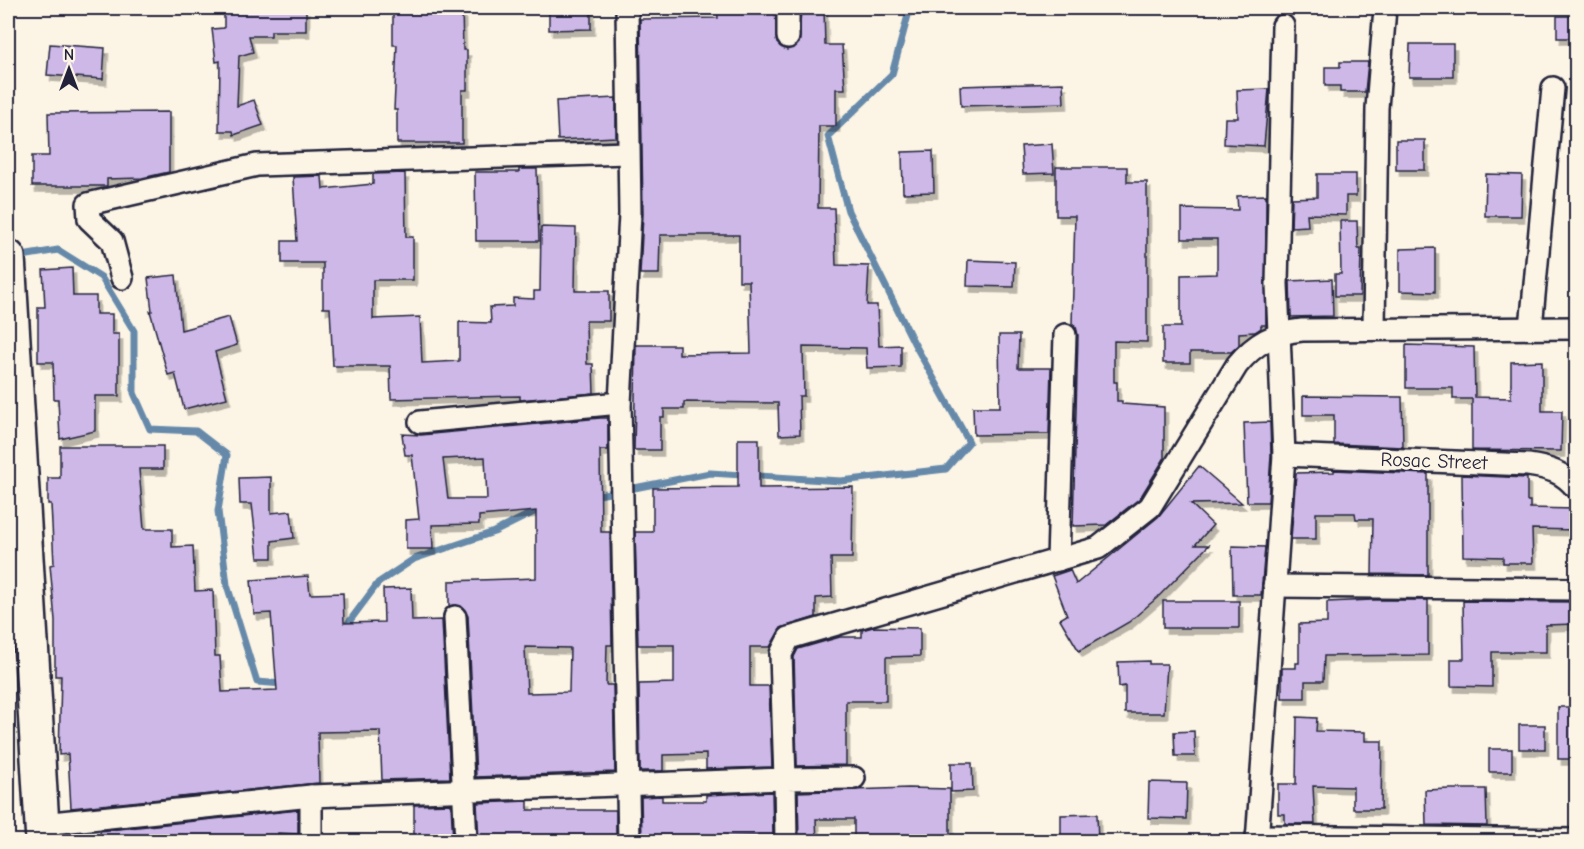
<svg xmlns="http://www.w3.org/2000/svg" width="1584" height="849" font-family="'Comic Neue',sans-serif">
  <defs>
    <filter id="shadow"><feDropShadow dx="3.5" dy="6" stdDeviation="0" flood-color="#0004"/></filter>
  </defs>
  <rect width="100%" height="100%" fill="#fcf5e5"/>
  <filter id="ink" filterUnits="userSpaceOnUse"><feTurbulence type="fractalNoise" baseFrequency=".0167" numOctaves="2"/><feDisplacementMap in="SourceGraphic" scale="12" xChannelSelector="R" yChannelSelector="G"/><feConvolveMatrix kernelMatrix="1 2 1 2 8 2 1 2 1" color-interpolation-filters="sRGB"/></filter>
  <g filter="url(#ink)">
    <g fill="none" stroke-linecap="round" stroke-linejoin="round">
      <g stroke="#6689aa" stroke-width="7">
        <polyline points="16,257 58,250 101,277 134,331 134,393 150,429 196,431 227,455 218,511 227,585 257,682 283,684"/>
        <polyline points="594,496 710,473 841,481 946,469 969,442 914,343 848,211 828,136 892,74 910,8"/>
        <polyline points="343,630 378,583 414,559 494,532 540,509"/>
      </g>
    </g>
    <g fill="#cdb8e8" stroke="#22223b" stroke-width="1.5" fill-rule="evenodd" filter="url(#shadow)">
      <polygon points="224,8 306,8 306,31 271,31 271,36 249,36 253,52 239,56 237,106 254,100 263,125 234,135 233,131 219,131 220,61 216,62 212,29 224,28"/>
      <polygon points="393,8 462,8 463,50 467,50 467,90 462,90 462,143 397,143 397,110 394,110 397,45 393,45"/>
      <polygon points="549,8 591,8 591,29 549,30"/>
      <polygon points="717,8 775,8 777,43 787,50 799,43 801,8 824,8 825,45 842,45 845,89 836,89 836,126 819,126 818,208 834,208 836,265 869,266 867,305 877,305 879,346 901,345 901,367 867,368 866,348 803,347 804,396 799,396 800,434 779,435 778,403 684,402 684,409 664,409 664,417 660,417 660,450 634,450 636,345 679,345 679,354 751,353 749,281 739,281 739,235 660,235 659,274 640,274 643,214 640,19 718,18"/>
      <rect x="1557" y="16" width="19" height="22"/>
      <polygon points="50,44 105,48 103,79 47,75"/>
      <polygon points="1410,44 1453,44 1453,77 1409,77"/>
      <polygon points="1340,62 1368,62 1365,92 1340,92 1340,86 1325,86 1325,67 1340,67"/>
      <polygon points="1063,83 1064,103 961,106 960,86"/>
      <polygon points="1269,89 1264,146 1224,144 1225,118 1238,118 1237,90"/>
      <polygon points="616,98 616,137 558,140 556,101"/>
      <polygon points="169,112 169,172 142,178 107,179 107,186 32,186 32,156 49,156 48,113"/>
      <rect x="1396" y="140" width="29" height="30"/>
      <polygon points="1052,144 1054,173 1023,174 1021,146"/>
      <polygon points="933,151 934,192 903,193 902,152"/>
      <polygon points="1056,167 1127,167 1127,182 1147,182 1147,342 1114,341 1114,382 1117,382 1117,401 1122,401 1122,404 1164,407 1164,459 1140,498 1106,525 1073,526 1078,335 1076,327 1072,324 1075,216 1056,216"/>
      <polygon points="519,169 537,169 539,241 476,241 475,172 519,172"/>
      <polygon points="405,173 406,237 413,237 413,280 373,280 373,319 420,317 422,363 459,361 459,322 491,323 490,307 513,306 513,298 534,299 534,291 540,291 541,227 576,228 575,291 609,291 609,321 586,321 587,364 593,364 594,393 520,400 520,396 391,399 390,366 333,366 330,308 323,308 323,263 282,263 282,241 297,241 293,177 322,176 323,189 373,184 373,174"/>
      <polygon points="1317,174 1356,174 1356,196 1346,196 1346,215 1307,214 1308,226 1291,227 1292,198 1317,197"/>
      <polygon points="1486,174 1522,175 1521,216 1485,216"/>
      <polygon points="1266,195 1266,325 1261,325 1261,328 1255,332 1239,333 1239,345 1231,352 1190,352 1190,363 1163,363 1163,327 1181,327 1181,275 1217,274 1217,239 1182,239 1182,209 1238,210 1237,196"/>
      <polygon points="1340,221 1357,221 1358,249 1361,249 1360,296 1335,296 1335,274 1341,274"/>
      <polygon points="1435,248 1435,292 1400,291 1400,249"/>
      <polygon points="968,260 1015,262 1014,287 967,286"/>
      <polygon points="72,268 73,296 96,296 96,314 112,314 112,334 119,334 119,396 95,396 95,431 60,439 58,399 54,399 53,362 38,362 38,307 45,307 43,270"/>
      <polygon points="176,275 181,330 229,317 237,345 215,352 227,398 184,409 175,373 168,375 150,311 152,311 148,278"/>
      <polygon points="1332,279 1333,316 1291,317 1290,281"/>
      <polygon points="999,335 1019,335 1018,368 1051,368 1049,434 974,435 973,407 1000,407"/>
      <polygon points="1406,345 1474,347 1475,397 1511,398 1511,362 1542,361 1542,411 1562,411 1561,451 1472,450 1472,399 1453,399 1453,388 1406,388"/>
      <polygon points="1303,396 1402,397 1403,447 1334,444 1334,415 1303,415"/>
      <path d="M600,418H608V450H600L601,532H610L612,645H607L606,685H613L615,772L476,777L468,616L461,606H449V581L536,578V511L479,516V524L432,525L433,549H406V520L419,519L412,455H405L402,434L421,435ZM485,457L487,499H448L443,459ZM525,647L570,648L569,692L527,693Z"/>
      <polygon points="1270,422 1271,455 1268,502 1247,502 1244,423"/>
      <polygon points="738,439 759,439 759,488 853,487 852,558 831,558 832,597 816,598 816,617 781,628 770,647 750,647 750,686 769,686 772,767 706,769 706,754 663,755 663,771 640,771 639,684 674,683 674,645 638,645 635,532 653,532 653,488 738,487"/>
      <polygon points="60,446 163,446 163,469 139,469 144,529 172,529 172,547 193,546 195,591 213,590 215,656 220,656 222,692 277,690 271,613 254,614 251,580 308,576 310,594 343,593 344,623 384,622 383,589 411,588 412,621 442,620 450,778 382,780 380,731 318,732 319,783 71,808 68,754 59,755 61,676 55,676 55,620 50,565 54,564 51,504 48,504 48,478 60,478"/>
      <polygon points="1199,466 1242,503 1191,504 1213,525 1195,545 1209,545 1158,597 1129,622 1079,651 1060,619 1067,615 1052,576 1070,570 1076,584 1158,517"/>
      <polygon points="1334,470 1428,474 1428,575 1372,574 1373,519 1356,519 1355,513 1316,513 1316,539 1291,539 1296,473 1334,472"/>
      <polygon points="1462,475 1527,478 1527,501 1530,501 1530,508 1575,509 1575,530 1532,529 1533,563 1503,563 1503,557 1463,556"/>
      <polygon points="271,477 271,513 291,511 294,538 272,541 272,558 258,558 252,504 240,504 239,478"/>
      <polygon points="1232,546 1265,547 1261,595 1233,595"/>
      <polygon points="1372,600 1428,600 1428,655 1324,656 1323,681 1305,681 1305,698 1282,698 1282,668 1296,668 1296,663 1299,663 1299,624 1327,623 1327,602"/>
      <rect x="1163" y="601" width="76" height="27"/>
      <polygon points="1463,601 1576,602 1576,624 1546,625 1546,652 1492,652 1492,687 1451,686 1451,659 1464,659"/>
      <polygon points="873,627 920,628 920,656 886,657 886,701 846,701 846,765 797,766 794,657 798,649 840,637 862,637 862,630"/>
      <polygon points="1149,661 1149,664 1167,664 1164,713 1125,713 1125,686 1119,687 1118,662"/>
      <polygon points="1558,707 1574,707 1575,759 1558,759"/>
      <polygon points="1297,717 1317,718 1316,731 1365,732 1365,741 1382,741 1381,809 1353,809 1353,787 1313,786 1315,824 1285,824 1285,814 1278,814 1278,784 1296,784"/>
      <rect x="1519" y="725" width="26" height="24"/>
      <polygon points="1194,731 1195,756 1175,756 1174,732"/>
      <rect x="1489" y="749" width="23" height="23"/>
      <polygon points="951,763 972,763 973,791 951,792"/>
      <polygon points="1149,782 1187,783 1186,819 1148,818"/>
      <polygon points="908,788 950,789 950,840 854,842 854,819 816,819 817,842 799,842 798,792"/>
      <polygon points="1450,789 1486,789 1487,826 1426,825 1425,790"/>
      <polygon points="772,792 773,836 704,837 704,842 642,842 641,797 662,796 662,801 706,801 706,795"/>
      <polygon points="528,801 528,810 616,810 616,842 479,842 477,803"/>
      <polygon points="451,804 453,842 414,842 414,805"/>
      <polygon points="298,810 298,834 278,833 278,842 229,842 229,836 189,842 101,842 100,831"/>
      <polygon points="1097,814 1098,842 1061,842 1061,815"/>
    </g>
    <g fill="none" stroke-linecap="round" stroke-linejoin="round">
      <defs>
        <g id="street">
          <polyline points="627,8 630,214 620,403 629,842"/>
          <polyline points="788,8 788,37"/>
          <polyline points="122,278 112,241 89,219 88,204 257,165 628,153"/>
          <polyline points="1374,328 1377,108 1385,8"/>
          <polyline points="1531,328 1553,88"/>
          <polyline points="420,422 620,403"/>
          <path d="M1284,455L1528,465C1549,468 1563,472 1576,488"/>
          <polyline points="1058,560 1065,335"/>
          <polyline points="1274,586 1576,589"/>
          <polyline points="455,617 466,842"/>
          <polyline points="311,796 311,842"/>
          <path d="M42,824L311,796L785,779L781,654L789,638L1098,548L1150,507L1237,365C1255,343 1274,333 1302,330L1576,328"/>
          <polyline points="1257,836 1576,840"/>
          <polyline points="786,842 785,779 854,778"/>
          <polyline points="1257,842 1284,455 1277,284 1283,26"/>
        </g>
        <polyline id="highway" points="8,257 43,842"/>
      </defs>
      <use href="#street" stroke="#22223b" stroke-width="26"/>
      <use href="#highway" stroke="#22223b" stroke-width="38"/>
      <use href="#street" stroke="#fcf5e5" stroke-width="21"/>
      <use href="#highway" stroke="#fcf5e5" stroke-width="33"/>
    </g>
  </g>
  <g text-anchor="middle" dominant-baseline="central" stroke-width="6" stroke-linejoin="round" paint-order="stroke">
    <g font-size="20" fill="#22223b" stroke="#fcf5e5">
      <text transform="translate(1434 461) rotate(2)">Rosac Street</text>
    </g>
  </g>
  <rect width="1584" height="849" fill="none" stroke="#fcf5e5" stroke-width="30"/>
  <rect x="15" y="15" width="1554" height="819" fill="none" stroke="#22223b" stroke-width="2" filter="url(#ink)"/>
  <g transform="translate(69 69)" stroke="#fcf5e5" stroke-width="4.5" paint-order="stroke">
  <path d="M0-4.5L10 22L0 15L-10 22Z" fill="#22223b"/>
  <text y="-9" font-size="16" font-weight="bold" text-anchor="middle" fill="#22223b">N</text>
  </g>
</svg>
